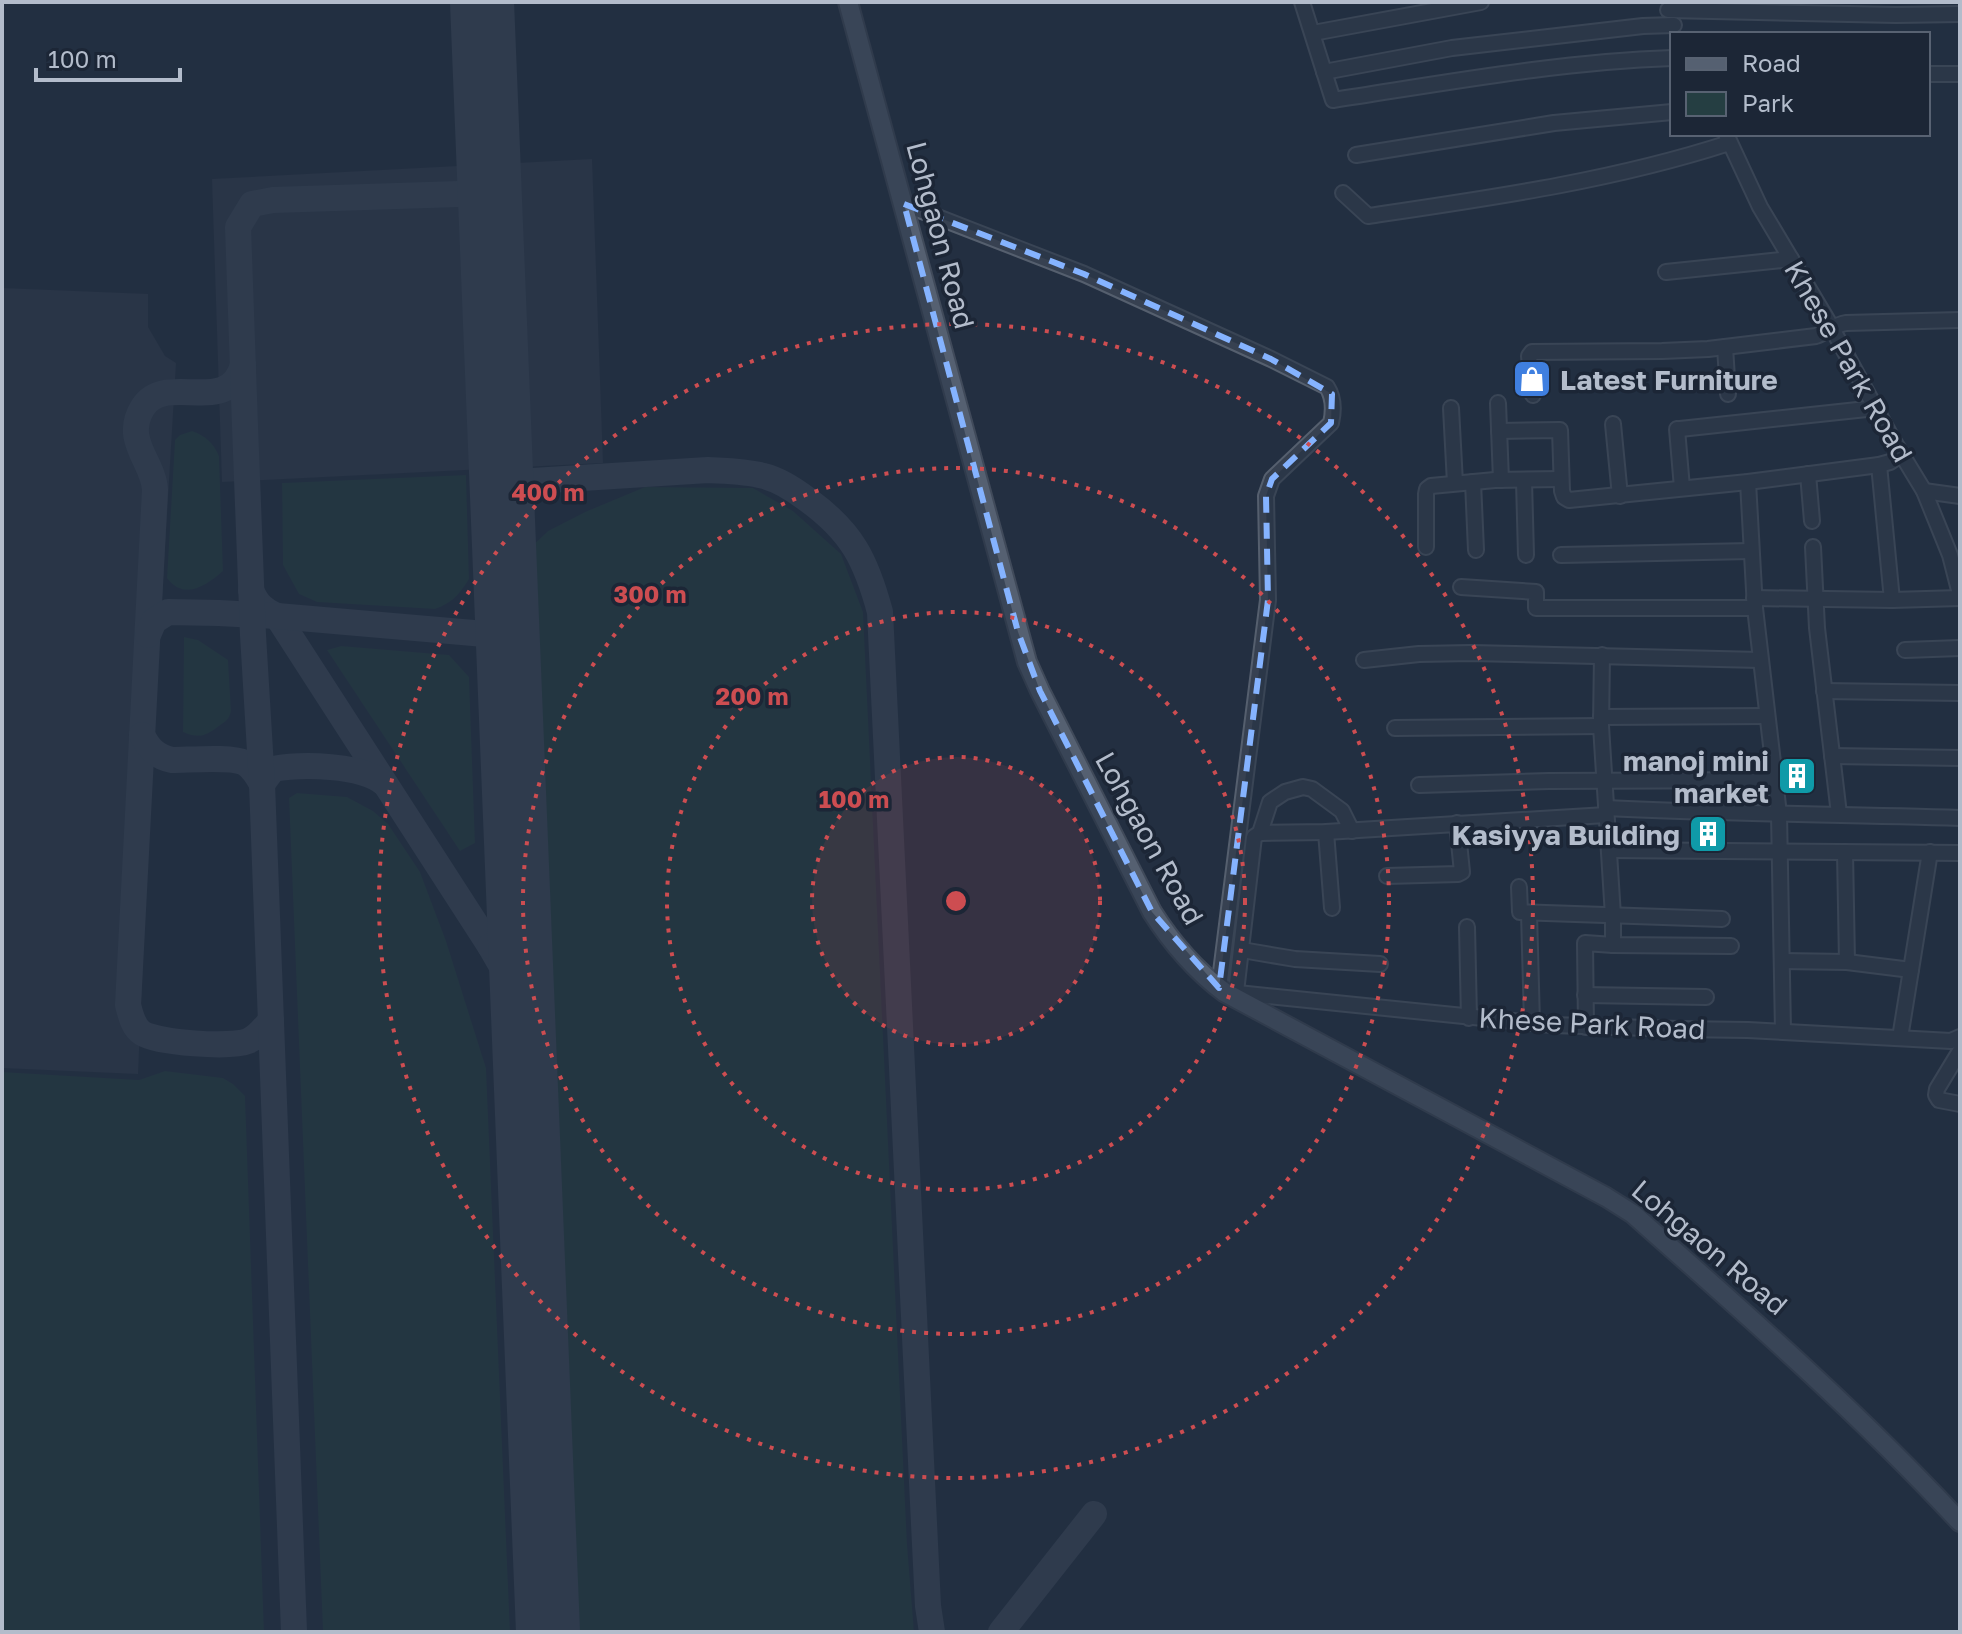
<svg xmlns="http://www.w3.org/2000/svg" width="1962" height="1634" font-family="'Golos Text',sans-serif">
  <rect width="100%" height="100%" fill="#232f41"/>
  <g fill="#313c4e">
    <polygon points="592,159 603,463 222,482 212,179"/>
    <polygon points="2,288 148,294 148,327 165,356 176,363 149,817 138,1074 2,1068"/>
  </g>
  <g fill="#253e42">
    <path d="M192,431C205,435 214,444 219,456L223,571C206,586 184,601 167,578L175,440L180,435Z"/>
    <path d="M466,475L469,579C459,595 452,603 435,609L317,602L299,594L283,565L282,483Z"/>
    <polygon points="645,487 753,488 793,511 841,554 863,612 907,1544 914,1632 576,1632 530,548 548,531 585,512"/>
    <path d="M184,637L198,640L228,660L231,711C229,720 226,721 219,726C206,736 199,739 183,732Z"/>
    <polygon points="341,646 449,655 469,677 475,843 460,851 327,650"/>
    <polygon points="297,793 347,797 373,811 388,824 420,872 446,941 486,1068 510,1632 323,1632 289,798"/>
    <polygon points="165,1071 223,1078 233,1084 245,1096 264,1632 2,1632 2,1072 139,1080"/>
  </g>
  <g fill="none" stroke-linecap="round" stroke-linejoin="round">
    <g stroke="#3e4a5c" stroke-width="26">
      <path d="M243,365C228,418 166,371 143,407C122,440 154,462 155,490L128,1005C131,1016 133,1027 142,1033C158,1043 231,1048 248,1041C258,1037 264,1028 271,1020"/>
      <path d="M502,483L708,470C727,471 746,471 764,476C780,480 795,490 808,500C852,532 866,560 880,612L928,1606L932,1632"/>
      <path d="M251,590C257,604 263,610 277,616L490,946L523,1003"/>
      <polyline points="148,635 154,621 168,612 219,613 277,616 508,636"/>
      <path d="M142,735C149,749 157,757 172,760C189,760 232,756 245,763C253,768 258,777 262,784L273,769C301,764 362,764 385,784"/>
      <path d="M490,946C505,942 513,933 519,920"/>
      <polyline points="294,1632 262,784 253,635 245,426 238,227 252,204 273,200 490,193"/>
      <polyline points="1001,1632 1094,1514"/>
    </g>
    <polyline stroke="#3e4a5c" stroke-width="64" points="482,2 548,1632"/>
    <defs>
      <g id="minor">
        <path d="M1302,2L1333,100C1445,83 1558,62 1672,58"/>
        <polyline points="1668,10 1896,15 1960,14"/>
        <polyline points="1313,33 1481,2"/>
        <polyline points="1324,72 1452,48 1643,26 1674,25"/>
        <polyline points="1928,74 1960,74"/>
        <polyline points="1726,134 1760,207 1828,321 1893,440 1924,491 1950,555 1960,594"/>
        <polyline points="1356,155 1554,123 1672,112"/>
        <path d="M1343,193L1368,216C1490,198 1612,181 1729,143"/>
        <path d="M904,204L1084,274L1271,359L1327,387C1334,398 1334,410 1331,423L1272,479L1266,496L1268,600L1219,988"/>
        <polyline points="1666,272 1791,259"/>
        <polyline points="1725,347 1728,394"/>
        <path d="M1533,395L1529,356L1532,352L1662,351L1708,349L1816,336C1826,332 1835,325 1846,323L1960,320"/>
        <polyline points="1498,403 1501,480"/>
        <polyline points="1451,408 1455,483"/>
        <polyline points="1613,424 1620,496"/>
        <polyline points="1677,429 1682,488"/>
        <polyline points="1680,429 1876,408"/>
        <polyline points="1499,431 1560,430 1562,491 1564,497 1569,500 1748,482 1879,465 1890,462 1902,454"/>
        <polyline points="1879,465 1892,600"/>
        <polyline points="1808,474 1812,521"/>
        <polyline points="1524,481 1526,555"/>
        <polyline points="1473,482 1476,550"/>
        <polyline points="1748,482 1755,608 1779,814 1783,1031"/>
        <polyline points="1924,491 1960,496"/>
        <polyline points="1426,547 1426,494 1427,489 1431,486 1495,480 1561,479"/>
        <polyline points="1813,547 1817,628 1839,814"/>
        <polyline points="1561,555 1751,551"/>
        <polyline points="1461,587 1536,592 1536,608 1755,608"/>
        <polyline points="1754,598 1892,600 1960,598"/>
        <polyline points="1905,650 1960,648"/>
        <polyline points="1602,655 1601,726 1613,916 1613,945"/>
        <polyline points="1364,660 1419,654 1471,653 1760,660"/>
        <polyline points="1824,691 1960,693"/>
        <polyline points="1601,717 1766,716"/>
        <polyline points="1395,728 1601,726"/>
        <polyline points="1832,756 1960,758"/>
        <polyline points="1419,785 1549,781 1775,780"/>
        <path d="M1606,808C1724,814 1842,814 1960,818"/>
        <polyline points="1326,832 1332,908"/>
        <polyline points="1260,833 1326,832 1606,815"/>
        <polyline points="1609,850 1960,853"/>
        <polyline points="1845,852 1847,962"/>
        <polyline points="1387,876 1458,874 1462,872 1457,823"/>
        <polyline points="1519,887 1520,912 1722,919"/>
        <polyline points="1529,913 1532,1023"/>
        <polyline points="1467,927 1469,1018"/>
        <polyline points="1242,950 1295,959 1380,964"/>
        <polyline points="1782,961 1847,962 1911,970"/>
        <polyline points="1228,992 1552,1025 1679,1029 1748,1030 1951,1041 1960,1037"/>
        <polyline points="1236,992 1254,837 1260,833 1270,802 1285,792 1303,787 1312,789 1342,811 1352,831"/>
        <polyline points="1585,995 1706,997"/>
        <polyline points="1586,1027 1585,943 1613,945 1731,946"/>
        <polyline points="1900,1038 1930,852"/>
        <polyline points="1960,1051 1937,1089 1936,1095 1939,1100 1960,1104"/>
      </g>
      <path id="major" d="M848,2L1027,662L1040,691L1152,912C1171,942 1195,970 1224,992L1606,1197L1633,1214C1745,1313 1858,1412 1960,1522"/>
    </defs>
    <use href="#minor" stroke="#555f6e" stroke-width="18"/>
    <use href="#major" stroke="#404a5a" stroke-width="22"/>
    <use href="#minor" stroke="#374151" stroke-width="14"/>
    <use href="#major" stroke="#556071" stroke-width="18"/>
  </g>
  <path d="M0 0H1962V1634H0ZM904,204L1084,274L1271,359L1332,394L1331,423L1272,479L1266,496L1268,600L1219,988L1152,912L1040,691L1018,632Z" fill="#232f41" fill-opacity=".55" fill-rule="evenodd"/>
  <path fill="none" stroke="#85b3ff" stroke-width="6" stroke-dasharray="16 10" stroke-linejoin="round" d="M904,204L1084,274L1271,359L1332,394L1331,423L1272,479L1266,496L1268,600L1219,988L1152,912L1040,691L1018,632Z"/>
  <circle cx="956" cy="901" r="144" fill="#cd4d51" fill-opacity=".12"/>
  <g fill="none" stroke="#cd4d51" stroke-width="4" stroke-dasharray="4 8">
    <circle cx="956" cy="901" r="144"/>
    <circle cx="956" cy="901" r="289"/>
    <circle cx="956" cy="901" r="433"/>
    <circle cx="956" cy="901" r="577"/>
  </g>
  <defs>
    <symbol id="shop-square" viewBox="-11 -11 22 22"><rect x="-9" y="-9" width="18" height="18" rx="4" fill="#3f7fe0" stroke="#1c2636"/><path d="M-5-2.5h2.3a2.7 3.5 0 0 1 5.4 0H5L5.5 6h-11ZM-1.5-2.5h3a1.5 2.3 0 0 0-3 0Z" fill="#fff"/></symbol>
    <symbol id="building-square" viewBox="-11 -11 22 22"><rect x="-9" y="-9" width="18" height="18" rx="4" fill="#0f9aa8" stroke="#1c2636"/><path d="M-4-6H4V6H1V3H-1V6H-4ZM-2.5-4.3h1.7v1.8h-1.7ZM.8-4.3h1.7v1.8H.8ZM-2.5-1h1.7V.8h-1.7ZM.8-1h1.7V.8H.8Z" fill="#fff"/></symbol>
  </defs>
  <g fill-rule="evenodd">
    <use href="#shop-square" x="1510" y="357" width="44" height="44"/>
    <use href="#building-square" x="1775" y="754" width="44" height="44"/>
    <use href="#building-square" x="1686" y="812" width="44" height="44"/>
  </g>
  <g text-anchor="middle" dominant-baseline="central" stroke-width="7" stroke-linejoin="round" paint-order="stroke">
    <g font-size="28" fill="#b3bccb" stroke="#1c2636">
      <text transform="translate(941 235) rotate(75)">Lohgaon Road</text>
      <text transform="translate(1849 361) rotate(60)">Khese Park Road</text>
      <text transform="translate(1150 838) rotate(61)">Lohgaon Road</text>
      <text transform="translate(1592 1023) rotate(3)">Khese Park Road</text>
      <text transform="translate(1710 1247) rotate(40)">Lohgaon Road</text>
    </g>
    <g font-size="28" font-weight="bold" fill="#b3bccb" stroke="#1c2636" text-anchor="end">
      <text x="1560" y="379" text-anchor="start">Latest Furniture</text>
      <text x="1769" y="760">manoj mini<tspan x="1769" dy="32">market</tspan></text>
      <text x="1680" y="834">Kasiyya Building</text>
    </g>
  </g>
  <circle cx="956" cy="901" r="12" fill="#cd4d51" stroke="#1c2636" stroke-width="4"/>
  <g font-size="24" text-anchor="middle" font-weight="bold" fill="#cd4d51" stroke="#1c2636" stroke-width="7" stroke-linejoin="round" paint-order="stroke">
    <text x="548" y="501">400 m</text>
    <text x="650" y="603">300 m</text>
    <text x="752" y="705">200 m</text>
    <text x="854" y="808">100 m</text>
  </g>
  <rect width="1962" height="1634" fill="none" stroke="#b3bccb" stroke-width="8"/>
  <rect x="1670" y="32" width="260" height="104" fill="#1c2636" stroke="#586272" stroke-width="2"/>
  <rect x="1686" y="58" width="40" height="12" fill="#556071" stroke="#586272" stroke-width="2"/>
  <text x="1742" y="72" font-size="24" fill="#b3bccb">Road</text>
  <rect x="1686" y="92" width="40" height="24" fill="#253e42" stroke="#586272" stroke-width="2"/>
  <text x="1742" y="112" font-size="24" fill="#b3bccb">Park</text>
  <path d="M36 68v12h144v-12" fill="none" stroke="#b3bccb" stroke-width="4"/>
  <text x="48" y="68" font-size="24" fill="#b3bccb" stroke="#1c2636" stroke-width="6" paint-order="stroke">100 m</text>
</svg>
